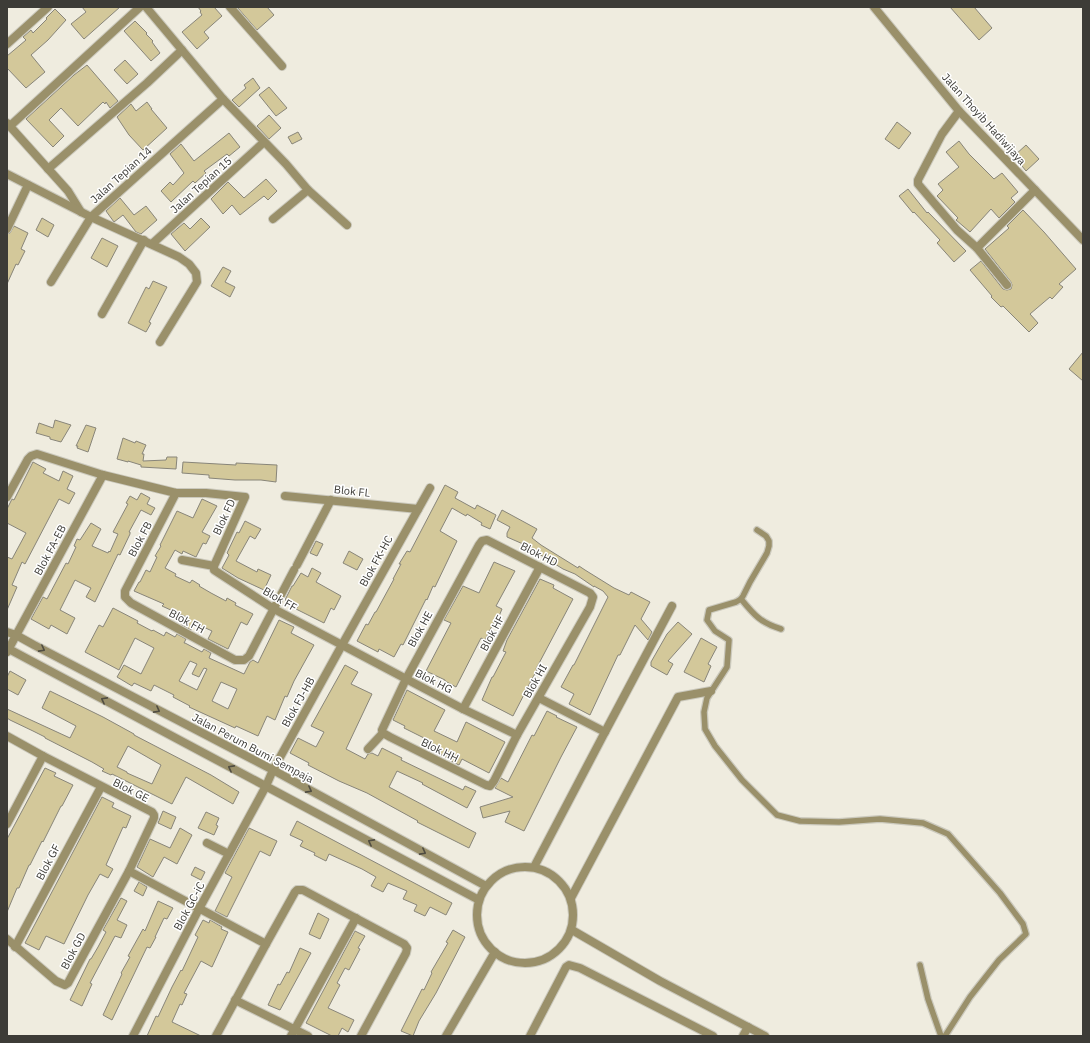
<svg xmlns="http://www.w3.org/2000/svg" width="1090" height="1043" font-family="'IBM Plex Sans',sans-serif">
  <rect width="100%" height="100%" fill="#efecdf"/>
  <g fill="#d3c89a" stroke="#888579" fill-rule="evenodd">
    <polygon points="82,7 120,7 84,39 71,24 86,12"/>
    <polygon points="198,7 214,7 222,16 204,32 209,38 197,49 182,32 202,15 200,12 201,11"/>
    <polygon points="237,7 267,7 274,15 257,30"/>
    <polygon points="950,7 974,7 992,28 979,40"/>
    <polygon points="55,9 66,20 48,40 31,55 45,72 26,88 7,68 7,56 26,40 23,37 31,30 33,33 47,19 46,18"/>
    <polygon points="135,21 147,33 146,34 153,41 152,42 160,53 151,61 124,31"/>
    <polygon points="125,60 138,74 127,84 114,70"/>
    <polygon points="87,65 118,101 110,108 106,102 105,104 103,102 78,126 61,108 49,120 64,136 53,147 26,119 74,75"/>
    <polygon points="253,78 260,88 239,107 232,100 246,88 244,85"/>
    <polygon points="269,87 287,108 276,116 259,95"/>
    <polygon points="147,102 152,109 151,109 167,128 143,150 129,135 117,117 131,104 136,111"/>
    <polygon points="269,115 281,128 269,139 257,126"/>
    <polygon points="897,122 911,133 899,149 885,139"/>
    <polygon points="298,132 302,139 292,144 288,137"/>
    <polygon points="229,133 240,147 229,156 227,154 204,171 206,173 195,183 193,181 171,202 161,191 170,182 173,185 184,173 170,154 181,144 194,161"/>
    <polygon points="959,141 969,154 994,179 1002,173 1018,192 1011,198 1015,202 999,218 991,209 970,232 956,220 958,218 937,196 943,190 938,184 959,167 946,152"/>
    <polygon points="1026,145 1039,159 1026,171 1014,156"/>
    <polygon points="266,179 277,191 268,200 264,196 240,215 232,205 223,214 211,199 228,182 244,198"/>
    <polygon points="908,189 927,213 928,212 966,251 954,262 937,243 940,240 914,212 913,213 899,196"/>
    <polygon points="120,198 134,215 146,206 157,220 141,234 136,232 123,215 114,222 106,211"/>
    <polygon points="1023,210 1044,232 1076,269 1059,284 1063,287 1052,299 1050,297 1030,314 1038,323 1029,332 1003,306 1001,307 991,297 992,296 970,270 981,261 1003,289 1007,290 1011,289 1012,285 1011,282 985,249 1009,228 1007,226"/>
    <polygon points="42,218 54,225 48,237 36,230"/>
    <polygon points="201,218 210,227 185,251 171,234 184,223 190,229"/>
    <polygon points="14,226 28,233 21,249 25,251 18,265 16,264 7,284 7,234 10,233"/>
    <polygon points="102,238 118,246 107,267 91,258"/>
    <polygon points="223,267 231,271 225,282 235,287 230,297 211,286"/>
    <polygon points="153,281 167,287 149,322 151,323 146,332 128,323 146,287 149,289"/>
    <polygon points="1083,352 1083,381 1069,369"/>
    <polygon points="55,420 71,425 61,442 50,439 50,437 36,433 39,423 53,428"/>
    <polygon points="86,425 96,428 88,452 77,448 78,446 76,446"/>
    <polygon points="123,438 135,443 136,441 146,445 142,454 144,454 143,461 166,460 167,457 177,457 176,469 141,467 141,465 128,461 128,462 117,459"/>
    <polygon points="33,462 46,469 43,473 59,481 63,471 73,476 67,489 75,493 69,504 59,499 25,564 22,562 12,585 17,587 7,610 7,557 12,559 26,533 7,523 7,509 12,499 14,500"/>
    <polygon points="183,462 236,465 236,463 277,465 276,482 261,480 235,480 209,478 209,475 182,473"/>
    <polygon points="445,485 458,492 455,498 475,509 477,505 496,515 490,529 481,525 482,523 467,514 466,516 452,508 440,531 457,541 435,587 433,586 427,600 426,599 403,645 401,644 394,657 379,649 378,652 357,641 366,624 368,625 375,612 376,612 394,579 393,579 401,564 399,564 407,551 410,552"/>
    <polygon points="141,493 150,498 147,504 155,508 151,515 141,510 129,532 130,532 130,534 120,555 118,554 95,602 86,597 91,588 75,580 60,610 75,618 67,634 51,625 49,629 31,619 43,597 47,599 66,563 68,564 76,547 74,546 77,539 80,540 91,523 101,529 92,546 108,553 109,551 110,552 118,534 113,532 128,504 126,503 130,496 137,500"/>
    <polygon points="202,499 217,506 202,532 210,536 206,544 203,543 196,557 183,551 182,554 175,550 165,568 176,574 175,576 190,583 192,580 200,585 199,586 211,593 226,601 227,598 236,603 235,605 253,614 247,625 241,622 228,649 208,639 212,631 195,623 191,630 182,625 186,617 162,606 164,604 134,591 139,582 140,582 146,570 150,572 157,557 155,556 161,546 160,545 177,511 193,518"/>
    <polygon points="502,510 537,529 532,538 541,545 578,568 579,566 585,570 614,588 629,595 631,592 650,602 641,619 652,632 648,640 635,625 620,655 618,655 590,715 569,704 574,694 561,687 573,665 574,665 608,597 603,591 594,586 594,587 575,574 563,569 523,544 507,537 507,533 510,527 497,520"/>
    <polygon points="245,521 261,529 255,539 250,536 236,561 257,572 258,569 271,575 264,590 238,578 222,568 229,555 227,553 237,532 239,533"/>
    <polygon points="316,541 323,544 317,556 310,553"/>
    <polygon points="349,551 363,559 357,570 343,563"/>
    <polygon points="494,562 515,571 496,606 502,609 497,621 495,620 485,640 481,638 456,687 445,681 445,680 426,671 451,623 444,620 463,586 479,593"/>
    <polygon points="312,568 321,573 316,582 341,596 334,610 331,608 324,623 296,609 298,606 285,600 292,586 293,586 301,573 308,577"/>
    <polygon points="540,579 554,585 553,588 573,599 536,669 537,670 532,679 513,716 482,700 492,677 493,677 506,652 503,651 507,640"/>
    <path d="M113,608L138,621L137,623L152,631L153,630L164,636L166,632L175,637L177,634L186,639L184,643H185L202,652L204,649L211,653L209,658L244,674L250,662L253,660L258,663L279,620L294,627L291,633L314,645L294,681L287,697L285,696L275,720L267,716L258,736L236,726L235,728L189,707L190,706L173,697L174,695L154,685L151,691L134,683L132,686L117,677L124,665L141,674L154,648L135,638L119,670L85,652L99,625L103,627ZM190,661L197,664L192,674L199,677L204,668L207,669L197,690L179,681ZM221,682L237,689L228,709L212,701Z"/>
    <polygon points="678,622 692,634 668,661 673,664 667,675 651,666 651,662 667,634"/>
    <polygon points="701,638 717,647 708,664 711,666 704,682 684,672"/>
    <polygon points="345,665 358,672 351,684 372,694 346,749 365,759 368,754 372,753 378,756 382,748 402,758 401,760 463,790 465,786 476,791 467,808 422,784 423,783 397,771 389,787 476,833 469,848 417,822 418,821 367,793 339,781 308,765 309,763 290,753 298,738 316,747 324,732 311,726"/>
    <polygon points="10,671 26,680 18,695 7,689 7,677"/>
    <polygon points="407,690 445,710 434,731 457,742 466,722 505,742 489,773 462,759 459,765 449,760 450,759 427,748 430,741 404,728 405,726 393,720"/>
    <path d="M50,691L103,717L134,734V735L211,775L239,792L233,804L186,777L172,804L112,774L111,775L102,771L104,769L92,762L45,738V737L33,731L10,720L7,718V709L70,738L76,726L42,708ZM128,746L161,765L152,784L127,773V772L117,767Z"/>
    <polygon points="547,711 557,716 556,717 577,727 561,757 524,831 505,822 510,811 483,818 480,807 513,797 495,788 501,778 508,782 532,735 534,736"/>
    <polygon points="45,768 56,773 54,776 73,785 62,806 61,806 43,842 42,841 30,865 29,865 19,888 17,888 7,912 7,839"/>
    <polygon points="102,797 114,803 112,807 131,816 126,828 123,827 106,865 113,869 108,878 100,874 88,895 64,944 46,936 39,950 25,943"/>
    <polygon points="163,811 176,817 171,829 158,823"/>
    <polygon points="206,812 219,818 216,825 218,826 214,835 198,828"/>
    <polygon points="297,821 452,903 446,915 430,907 425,916 414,911 417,905 403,899 407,891 388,883 383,892 371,886 376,877 362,869 329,854 326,861 314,855 315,853 300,846 303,841 290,835"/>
    <polygon points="180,828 192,835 177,864 164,857 153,877 137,867 150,839 170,848"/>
    <polygon points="249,828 277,841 270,856 260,851 227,917 215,911 232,877 225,873"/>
    <polygon points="195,867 205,872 201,880 191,875"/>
    <polygon points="139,882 147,887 143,896 134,891"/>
    <polygon points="121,898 127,901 117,920 127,925 121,938 115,936 90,983 92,984 82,1006 70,1000 90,959 91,959 98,947 106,932 103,930"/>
    <polygon points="158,901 173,908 167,919 164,918 155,937 156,937 150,948 147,947 112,1020 103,1015 122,974 121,973 130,957 128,956 143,929 145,931"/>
    <polygon points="318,913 329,919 320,939 309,934"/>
    <polygon points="203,920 209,923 210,920 222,927 221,929 228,932 212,967 201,961 184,993 187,994 182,1005 180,1004 172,1022 201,1036 147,1036 156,1016 158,1017 172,987 181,970 182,971 198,937 195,935"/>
    <polygon points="453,930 465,937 436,993 419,1021 413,1036 401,1031 422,989 424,990 432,973 431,972 448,943 446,942"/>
    <polygon points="355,931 365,936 358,948 360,949 349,970 345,968 337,983 340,985 328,1008 354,1020 348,1032 342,1028 338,1036 332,1036 306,1023"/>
    <polygon points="300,948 311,953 280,1010 268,1005 278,984 280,985 287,972 289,973"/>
  </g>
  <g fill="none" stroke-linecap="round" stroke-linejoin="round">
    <defs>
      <g id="service">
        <polyline points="757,530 766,536 769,541 769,546 767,553 750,582 743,596 741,599 736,602 709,610 707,620 715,631 729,640 727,667 707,698 704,712 705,729 715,746 742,780 777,815 800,821 839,822 880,819 923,823 948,834 1000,893 1023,924 1026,934 999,960 970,997 945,1036"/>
        <path d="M741,599C754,615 761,623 781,629"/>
        <polyline points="920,965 928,999 941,1036"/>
      </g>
      <g id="minor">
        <polyline points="146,7 223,99 286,164 308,190 273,219"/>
        <polyline points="230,7 282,66"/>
        <polyline points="874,7 959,111 1083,240"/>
        <polyline points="7,44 48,7"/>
        <polyline points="959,111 942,134 918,180 918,184 957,230 977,248 1007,285"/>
        <polyline points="7,123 68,191 81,212"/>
        <polyline points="10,126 140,7"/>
        <polyline points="48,169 147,83 182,50"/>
        <polyline points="7,174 91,217 179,257 189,264 196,273 197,282 160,342"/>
        <polyline points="308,190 347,225"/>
        <polyline points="7,229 28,185"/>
        <polyline points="152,244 264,142"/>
        <polyline points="977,248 1035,190"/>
        <polyline points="51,282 91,217 223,99"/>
        <polyline points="102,314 144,240"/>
        <polyline points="176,493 125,591 125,597 131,603 235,660 244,660 249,656 294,570"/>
        <polyline points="285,496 418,509"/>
        <polyline points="7,497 28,459 31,456 37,454 103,475 176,493 206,493 245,497 214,566"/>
        <polygon points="487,540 590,593 593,597 590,607 517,735 494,781 490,786 486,785 390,737 383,733 382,730 406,679 479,545 482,541"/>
        <polyline points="182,560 214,566"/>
        <polyline points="297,565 331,500"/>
        <polyline points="214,566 214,570 217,572 274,609 463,709 517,735"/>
        <polyline points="7,632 16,635 34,645 273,770 486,886"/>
        <polyline points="7,648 479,900"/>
        <polyline points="7,652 103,475"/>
        <polyline points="539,698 605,732 672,606"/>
        <polyline points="463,709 540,567"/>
        <polyline points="7,736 43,756 7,824"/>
        <polyline points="368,749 383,733"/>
        <polyline points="207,843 229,854"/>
        <polyline points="534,867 605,732"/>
        <circle cx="525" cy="915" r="48"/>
        <polyline points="129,871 266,944 216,1036"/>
        <polyline points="571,898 678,697 711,691"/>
        <polyline points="572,930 660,981 765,1036"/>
        <polyline points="7,939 56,981 65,985 68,983 129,871 154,818 154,815 152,812 43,756"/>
        <polyline points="266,944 295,892 297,890 303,890 404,944 407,948 406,953 361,1036"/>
        <polyline points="15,947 101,787"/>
        <polyline points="235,1000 308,1036"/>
        <polyline points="133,1036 199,909 266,786 273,770 342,645 430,488"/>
        <polyline points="291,1036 356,918"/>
        <polyline points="446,1036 495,952"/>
        <polyline points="530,1036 566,967 569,965 580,968 713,1036"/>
        <polyline points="743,1036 748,1027"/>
      </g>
    </defs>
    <use href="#service" stroke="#cbc9bd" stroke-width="8"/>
    <use href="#minor" stroke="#cbc9bd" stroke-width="10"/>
    <use href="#service" stroke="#9a906a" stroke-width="5.5"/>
    <use href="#minor" stroke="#9a906a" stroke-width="8"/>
  </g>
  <defs><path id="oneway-chevron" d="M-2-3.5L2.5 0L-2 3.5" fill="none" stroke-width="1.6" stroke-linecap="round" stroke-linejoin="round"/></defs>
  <g stroke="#504d41">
    <use href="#oneway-chevron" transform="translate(42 649) rotate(28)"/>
    <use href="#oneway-chevron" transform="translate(104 700) rotate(-152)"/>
    <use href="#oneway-chevron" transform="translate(157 710) rotate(28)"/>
    <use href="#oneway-chevron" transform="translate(231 768) rotate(-152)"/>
    <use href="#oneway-chevron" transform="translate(309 790) rotate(28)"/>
    <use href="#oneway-chevron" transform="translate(371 842) rotate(-152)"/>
    <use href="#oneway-chevron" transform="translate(423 852) rotate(28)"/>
  </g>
  <g text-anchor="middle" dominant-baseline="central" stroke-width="3" stroke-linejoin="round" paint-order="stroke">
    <g font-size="11" fill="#3d3c37" stroke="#fff">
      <text transform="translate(984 119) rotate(48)">Jalan Thoyib Hadiwijaya</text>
      <text transform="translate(121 175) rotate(-42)">Jalan Tepian 14</text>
      <text transform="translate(201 185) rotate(-42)">Jalan Tepian 15</text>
      <text transform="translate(352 491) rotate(6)">Blok FL</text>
      <text transform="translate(224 517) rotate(-65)">Blok FD</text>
      <text transform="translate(140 539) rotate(-62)">Blok FB</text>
      <text transform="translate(50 550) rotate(-62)">Blok FA-EB</text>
      <text transform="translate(539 554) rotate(27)">Blok HD</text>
      <text transform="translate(376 561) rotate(-61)">Blok FK-HC</text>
      <text transform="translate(280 599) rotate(30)">Blok FF</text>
      <text transform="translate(187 621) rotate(28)">Blok FH</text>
      <text transform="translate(420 629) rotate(-61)">Blok HE</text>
      <text transform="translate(492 633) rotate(-62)">Blok HF</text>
      <text transform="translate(434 681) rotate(27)">Blok HG</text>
      <text transform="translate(535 681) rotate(-61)">Blok HI</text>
      <text transform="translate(298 702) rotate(-61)">Blok FJ-HB</text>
      <text transform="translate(253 748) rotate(28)">Jalan Perum Bumi Sempaja</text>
      <text transform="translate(440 750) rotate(26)">Blok HH</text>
      <text transform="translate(131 790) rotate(27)">Blok GE</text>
      <text transform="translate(48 862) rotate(-62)">Blok GF</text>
      <text transform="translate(189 906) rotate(-62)">Blok GC-iC</text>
      <text transform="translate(73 951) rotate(-62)">Blok GD</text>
    </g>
  </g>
  <rect width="1090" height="1043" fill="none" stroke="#3d3c37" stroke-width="16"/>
</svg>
